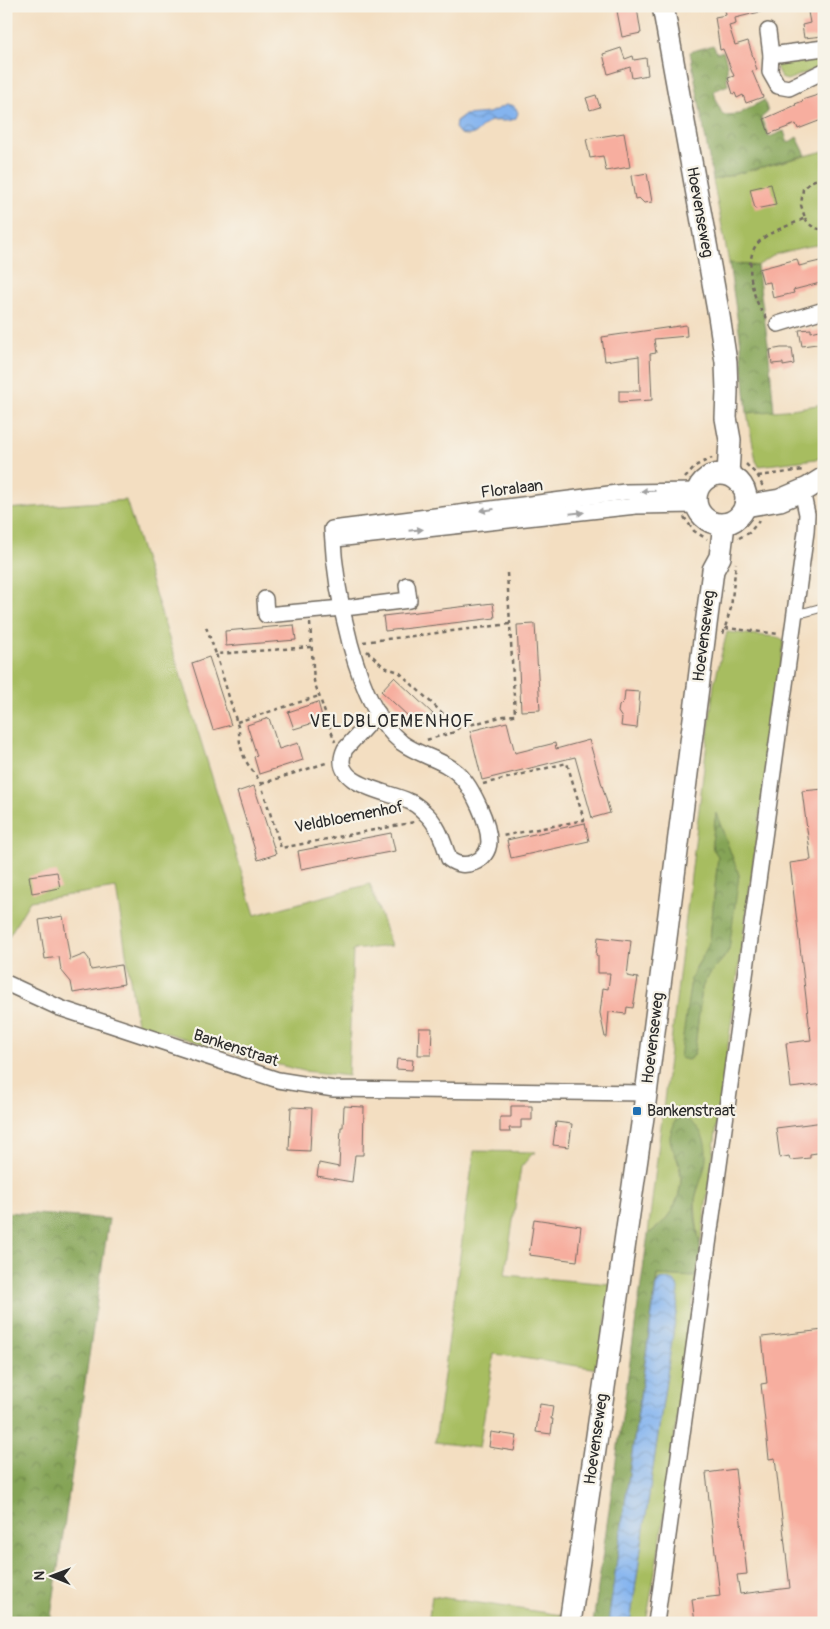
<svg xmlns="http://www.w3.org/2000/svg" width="830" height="1629" font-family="Pangolin,sans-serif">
  <defs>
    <pattern id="forest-crowns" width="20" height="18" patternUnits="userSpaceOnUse" patternTransform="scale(1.25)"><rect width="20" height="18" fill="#85a457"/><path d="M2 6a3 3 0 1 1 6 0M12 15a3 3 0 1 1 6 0" fill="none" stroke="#6d8648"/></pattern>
    <pattern id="water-waves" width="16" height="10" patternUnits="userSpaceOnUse" patternTransform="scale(1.25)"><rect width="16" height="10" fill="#84b4ef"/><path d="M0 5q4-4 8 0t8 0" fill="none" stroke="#6c93c2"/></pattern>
  </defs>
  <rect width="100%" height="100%" fill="#f7f3e8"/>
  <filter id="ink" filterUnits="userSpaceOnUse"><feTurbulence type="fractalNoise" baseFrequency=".02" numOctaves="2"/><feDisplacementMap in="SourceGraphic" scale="10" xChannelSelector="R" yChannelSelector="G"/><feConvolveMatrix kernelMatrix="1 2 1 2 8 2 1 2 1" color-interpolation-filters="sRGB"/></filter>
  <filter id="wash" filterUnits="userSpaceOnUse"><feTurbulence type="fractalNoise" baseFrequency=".0096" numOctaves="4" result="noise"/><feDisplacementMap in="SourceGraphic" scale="20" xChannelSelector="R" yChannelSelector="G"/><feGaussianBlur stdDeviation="1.12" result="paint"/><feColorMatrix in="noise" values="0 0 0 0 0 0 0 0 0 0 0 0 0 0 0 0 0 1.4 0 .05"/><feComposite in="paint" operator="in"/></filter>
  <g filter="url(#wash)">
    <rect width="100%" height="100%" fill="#f3dec1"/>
    <g fill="#a7bd61" stroke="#697446" fill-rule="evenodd">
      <polygon points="824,53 824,66 787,80 781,78 776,66 777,62"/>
      <polygon points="824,151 824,244 804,247 776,254 757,266 729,263 713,180"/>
      <polygon points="824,404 824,458 759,466 756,461 747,413 785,410"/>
      <polygon points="126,500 255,915 370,884 391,946 353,950 348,1076 304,1071 246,1057 137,1024 116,888 30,901 6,941 6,509"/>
      <path d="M727,632L777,637L784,641L700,1248L696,1218L695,1199L705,1164L675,1154C689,1184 676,1217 648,1234L714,684ZM716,814L739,875L724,958L705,978L702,988L694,1055L688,1060L694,970L707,951L710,939L718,856L713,849L712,842Z"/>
      <polygon points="474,1151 536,1152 532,1154 521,1167 505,1275 611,1284 599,1369 494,1354 479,1448 435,1442"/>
      <polygon points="657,1275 696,1277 661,1537 646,1623 630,1623 678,1300 659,1280 656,1286"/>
      <polygon points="432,1596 561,1615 560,1623 428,1623"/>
    </g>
    <g fill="url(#forest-crowns)" stroke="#586841">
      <path d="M713,45L717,53L723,51C725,56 727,62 727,68C728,74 726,79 728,85L714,91L717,103L723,115L739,114L764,100L768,112L761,118L769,137L784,131L788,143L797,137L806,155L713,180L690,52Z"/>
      <polygon points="729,263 757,266 768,344 774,411 747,413 740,337"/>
      <path d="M716,813L739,875L729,950C721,964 707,973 702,988L694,1055L688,1060L680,1058L691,979C696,965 706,954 710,939L718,856L713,849L712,842Z"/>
      <path d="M683,1117C702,1126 709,1144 705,1165C703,1177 697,1188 695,1199C693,1215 698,1231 700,1246C701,1256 698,1267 696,1277L657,1275L608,1623H593L648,1234C672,1220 685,1193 680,1166C678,1157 669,1146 670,1136C671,1131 674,1126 675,1121Z"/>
      <polygon points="6,1212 109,1219 50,1623 6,1623"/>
    </g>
    <g fill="url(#water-waves)" stroke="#58708d">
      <path d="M506,105C514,104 516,107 518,113L516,118C508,123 501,120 492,121C478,124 481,139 460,134L455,128L456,121L464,115L489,113Z"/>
      <polygon points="667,1279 674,1281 678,1287 678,1300 630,1623 608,1623 656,1286 659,1280"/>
    </g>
    <g id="blocks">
      <g fill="#f7ae9f">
        <polygon points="724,6 768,6 768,10 735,18 736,24 729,26 735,45 748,41 757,70 752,71 763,97 746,103 743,95 737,98 735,93 733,94 728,78 734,76 723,49 720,50 715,17 726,15"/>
        <polygon points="637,8 641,33 622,37 617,11"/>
        <polygon points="824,9 824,36 804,38 802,25 810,23 808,12"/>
        <polygon points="621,48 625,59 633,56 634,60 646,58 648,75 632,78 630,67 608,74 603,54"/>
        <polygon points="821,94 824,101 824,119 798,129 796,124 769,134 764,119 796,105 795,104 803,101 802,100"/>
        <polygon points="596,95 600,107 590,110 586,98"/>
        <polygon points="624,133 630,167 606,171 603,156 590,158 586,139"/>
        <polygon points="647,173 652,202 644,203 639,198 635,199 631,176"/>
        <polygon points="771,184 776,205 755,209 750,189"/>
        <polygon points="797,259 799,266 824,260 824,282 793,290 794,293 773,298 770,282 763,283 759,269"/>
        <polygon points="686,325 687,336 654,339 656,353 650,354 652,400 619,402 619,391 640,391 639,356 605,361 602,337"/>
        <polygon points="811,329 811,332 824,329 824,343 802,346 799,330"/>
        <polygon points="781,348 792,348 794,364 783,366 783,363 772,364 770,350"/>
        <polygon points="493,603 495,618 385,631 383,616"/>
        <polygon points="535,624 540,710 521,711 517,625"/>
        <polygon points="294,625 296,640 226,646 225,631"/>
        <polygon points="209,657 231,725 213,730 192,663"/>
        <polygon points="394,677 433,714 420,727 381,691"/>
        <polygon points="625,691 640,692 637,728 621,726 622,718 618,712 619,706 624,701"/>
        <polygon points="318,702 323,720 294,729 288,712"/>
        <polygon points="269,718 279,749 298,743 303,760 259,774 254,757 257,756 247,725"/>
        <polygon points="507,722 515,753 555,743 556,749 589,740 610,813 592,818 575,757 482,780 470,731"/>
        <polygon points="254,786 276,854 258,860 237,792"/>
        <polygon points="824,789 824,1084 791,1088 786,1043 811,1040 790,863 811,860 802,791"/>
        <polygon points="585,823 589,841 511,858 507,840"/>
        <polygon points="391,833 395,851 301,869 298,851"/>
        <polygon points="57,872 60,888 32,893 29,876"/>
        <polygon points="63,916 70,960 85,954 89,959 91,970 121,965 124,984 73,993 71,982 61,970 59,957 45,959 39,920"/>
        <polygon points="598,937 631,941 627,976 638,978 633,1008 627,1007 626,1014 609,1012 607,1037 605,1037 600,1013 603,988 608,989 610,973 598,973 598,956 596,955"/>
        <polygon points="419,1028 432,1028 431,1055 418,1055"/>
        <polygon points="397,1059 413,1060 412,1070 396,1069"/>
        <polygon points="344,1106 364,1107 363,1155 355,1155 352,1182 317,1176 319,1163 339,1167 341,1127 343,1127"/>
        <polygon points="511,1106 532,1106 532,1120 521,1120 521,1128 509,1128 510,1132 500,1132 500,1117 511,1117"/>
        <polygon points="291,1107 312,1108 310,1151 289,1150"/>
        <polygon points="556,1122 572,1124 569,1147 553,1145"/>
        <polygon points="824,1122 824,1152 810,1154 810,1158 790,1160 789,1156 780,1158 776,1128"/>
        <polygon points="534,1219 581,1226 577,1261 529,1255"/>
        <polygon points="824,1330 824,1623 695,1623 692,1599 720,1596 706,1473 735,1469 747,1574 737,1575 740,1594 790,1588 775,1458 769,1459 761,1384 767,1383 762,1337"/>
        <polygon points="540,1404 553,1406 551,1419 553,1419 551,1434 536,1432"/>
        <polygon points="491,1432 517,1436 514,1451 489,1447"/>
      </g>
    </g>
  </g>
  <g filter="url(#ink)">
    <use href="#blocks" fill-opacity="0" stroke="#716a60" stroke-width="1"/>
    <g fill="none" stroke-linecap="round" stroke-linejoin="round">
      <defs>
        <polyline id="lane" points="795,613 806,612 824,607"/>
        <g id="street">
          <polyline points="768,31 771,55 770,72 778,86 789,88 824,71"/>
          <polyline points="771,55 824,48"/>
          <polyline points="778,324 824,310"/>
          <polyline points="336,539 636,506 697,505"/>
          <polyline points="265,599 266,615 353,607 409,600 407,585"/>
          <path d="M378,713L345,749C328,785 388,791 408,801C414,803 419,807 424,812C439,825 443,842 449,859C464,871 488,862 489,842C489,830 484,817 479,806C471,789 463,774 446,765C432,757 416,753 402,743C354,705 335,587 332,529L625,492L697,491"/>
          <polyline points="6,983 60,1008 278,1080 334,1089 646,1093"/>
          <polyline points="656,1623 806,532 807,514 802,491"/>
        </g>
        <g id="secondary">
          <polyline points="663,6 719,316 726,362 727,391 726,418 730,440 728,474"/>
          <circle cx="721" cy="499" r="25"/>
          <polyline points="745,506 780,500 808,488 824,478"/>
          <polyline points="570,1623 644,1110 713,570 720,557 724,524"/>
        </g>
      </defs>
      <use href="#lane" stroke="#716a60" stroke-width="10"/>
      <use href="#street" stroke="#716a60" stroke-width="18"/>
      <use href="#secondary" stroke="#716a60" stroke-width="24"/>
      <g stroke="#716a60" stroke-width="2.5" stroke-dasharray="4 4" stroke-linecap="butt">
        <path d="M805,218C809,225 815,230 824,229"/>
        <path d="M767,318C753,304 743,261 757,244C768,231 790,226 805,218L801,205L803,189L812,181L824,177"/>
        <polyline points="746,464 758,476 763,487"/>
        <polyline points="758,476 804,470"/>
        <polyline points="685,478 697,465 712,458"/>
        <polyline points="684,517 694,531 707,539"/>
        <polyline points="739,538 749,533 759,521"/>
        <polyline points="507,573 510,624"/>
        <polyline points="310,623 314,681 335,742"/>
        <polyline points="206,627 216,654"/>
        <polyline points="725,628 780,634"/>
        <polyline points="723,634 731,608 736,563"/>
        <polyline points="363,642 510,624 515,715 504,716 458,728 455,732 426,740"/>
        <path d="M311,647L216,654L239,730C239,742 242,756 249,766C253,772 258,777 261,784L281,848L415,822"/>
        <polyline points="367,651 384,667 399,672 458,728"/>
        <polyline points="237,722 319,696"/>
        <polyline points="261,784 329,762"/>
        <polyline points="483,784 567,763 584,820 502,836"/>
      </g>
      <use href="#lane" stroke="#fff" stroke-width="8"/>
      <use href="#street" stroke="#fff" stroke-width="15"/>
      <use href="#secondary" stroke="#fff" stroke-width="21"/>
    </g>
    <defs><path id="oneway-solid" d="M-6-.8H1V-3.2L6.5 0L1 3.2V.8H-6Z" transform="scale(1.25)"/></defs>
    <g fill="#a0a0a0">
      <use href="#oneway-solid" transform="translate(648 491) rotate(178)"/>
      <use href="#oneway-solid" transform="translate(487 510) rotate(173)"/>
      <use href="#oneway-solid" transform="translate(577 513) rotate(-6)"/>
      <use href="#oneway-solid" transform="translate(416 530) rotate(-6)"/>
    </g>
  </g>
  <rect fill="#1f6fb2" stroke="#f7f3e8" stroke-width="2" x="632" y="1106" width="10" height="10" rx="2.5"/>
  <g text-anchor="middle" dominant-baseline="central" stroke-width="4.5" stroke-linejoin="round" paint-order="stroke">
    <g font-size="16" fill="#2b2b2b" stroke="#f7f3e8">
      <text transform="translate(700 212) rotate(80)">Hoevenseweg</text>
      <text transform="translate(512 489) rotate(-7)">Floralaan</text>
      <text transform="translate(704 636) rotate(-83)">Hoevenseweg</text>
      <text transform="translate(349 817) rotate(-11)">Veldbloemenhof</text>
      <text transform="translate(653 1038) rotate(-83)">Hoevenseweg</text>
      <text transform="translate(236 1048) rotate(18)">Bankenstraat</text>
      <text transform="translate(596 1439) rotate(-82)">Hoevenseweg</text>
    </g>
    <g font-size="16" fill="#2b2b2b" stroke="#f7f3e8" text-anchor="start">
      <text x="647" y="1111">Bankenstraat</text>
    </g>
    <g font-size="18" letter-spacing="1" fill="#2b2b2b" stroke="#f7f3e8">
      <text x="392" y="721">VELDBLOEMENHOF</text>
    </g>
  </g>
  <rect width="830" height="1629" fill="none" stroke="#f7f3e8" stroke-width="25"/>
  <g transform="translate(52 1576) rotate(271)" stroke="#f7f3e8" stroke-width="4" paint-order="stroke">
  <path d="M0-4L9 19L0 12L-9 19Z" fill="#2b2b2b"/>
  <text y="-8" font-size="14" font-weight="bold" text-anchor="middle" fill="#2b2b2b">N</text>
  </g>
</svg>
